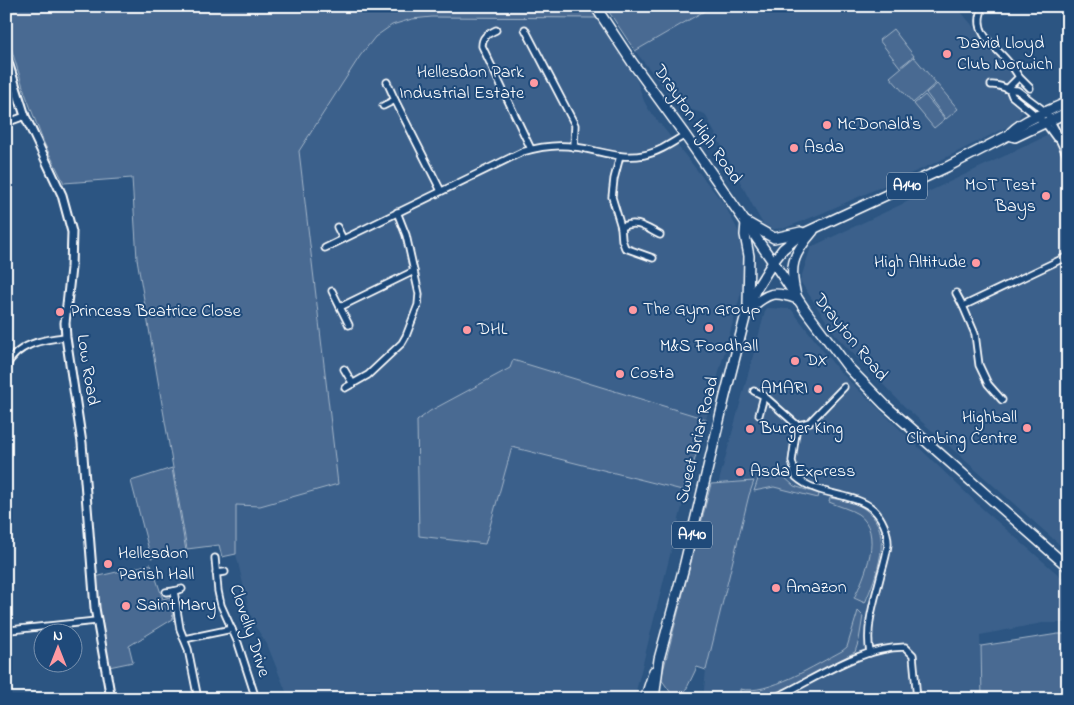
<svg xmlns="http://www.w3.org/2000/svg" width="1074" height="705" font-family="'Indie Flower',sans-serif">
  <rect width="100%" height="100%" fill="#2c5582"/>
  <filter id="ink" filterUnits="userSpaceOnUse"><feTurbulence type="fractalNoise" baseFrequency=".02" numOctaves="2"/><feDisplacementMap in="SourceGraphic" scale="10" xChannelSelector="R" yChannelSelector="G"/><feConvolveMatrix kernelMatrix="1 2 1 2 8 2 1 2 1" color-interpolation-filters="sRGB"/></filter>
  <g filter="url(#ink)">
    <g fill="#3b618b">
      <polygon points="713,6 956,6 1035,100 1020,115 1017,122 937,162 820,214 785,228 773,229 763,224 755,210 705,114 679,106 635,51"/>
      <polygon points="432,17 598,18 637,81 644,101 649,110 724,204 741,236 745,251 744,282 706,419 513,361 510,368 430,411 417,421 485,544 512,447 686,491 634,699 289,699 267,644 255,626 249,609 236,554 236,505 260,506 338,483 299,151 360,56 375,37 392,25 412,19"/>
      <polygon points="1068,126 1068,552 904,406 837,337 800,281 811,247"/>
      <polygon points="766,308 791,309 838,370 985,511 1068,583 1068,623 1042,623 980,635 982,699 703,699 706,670 749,495 753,481 718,485"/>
    </g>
    <g fill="#486b92" stroke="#a4b5c8">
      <polygon points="6,6 590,6 598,18 432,17 412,19 392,25 375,37 360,56 299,151 338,484 260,506 236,505 236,554 222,557 219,545 187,549 137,259 132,178 64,183 43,141 25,93 6,32"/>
      <polygon points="605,6 713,6 635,51"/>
      <polygon points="893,29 914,56 900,67 879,40"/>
      <polygon points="914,57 936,83 913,103 890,77"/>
      <polygon points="937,84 958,109 946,119 926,93"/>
      <polygon points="925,95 945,119 934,128 914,104"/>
      <polygon points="513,360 706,419 686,491 512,447 485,544 419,536 417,421 430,411 510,368"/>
      <polygon points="172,468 186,551 151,558 131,481"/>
      <polygon points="759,476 783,476 794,486 819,494 818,498 774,487 754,491"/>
      <polygon points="754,481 749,495 706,670 697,667 684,694 671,693 661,679 711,484"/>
      <path d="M830,498C842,500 856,502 866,510C895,532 876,576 865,603L854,598C865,576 884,532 858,514C850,509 838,506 829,502Z"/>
      <polygon points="151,564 163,599 170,597 173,619 129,646 133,662 109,667 98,606 95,577"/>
      <path d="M858,611L863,616L859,640L855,652C822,669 778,699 740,699V689C767,696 817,664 842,651L847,647Z"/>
      <polygon points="1058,634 1068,634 1068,699 982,699 981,646"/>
    </g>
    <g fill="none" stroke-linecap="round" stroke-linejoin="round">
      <defs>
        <g id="minor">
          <path d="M981,13C974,35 998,48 1009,63C1013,67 1016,72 1019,77L1007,89"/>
          <polyline points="525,29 575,125 574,147"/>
          <path d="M496,30C488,34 482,36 482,46L531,149"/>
          <polyline points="1019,77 1030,88"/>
          <polyline points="387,82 395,100"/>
          <path d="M991,85C1001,84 1007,91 1017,90L1046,112L1059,136V139L1068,158"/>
          <polyline points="6,88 14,85"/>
          <polyline points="1010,91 1012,96 1045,123 1056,138 1059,139"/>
          <polyline points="383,106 395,100 441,191"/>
          <polyline points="6,123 25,116"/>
          <polyline points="620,156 614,179 612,197 621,227 622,240 625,248 653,258"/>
          <polyline points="337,227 343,239"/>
          <path d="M621,227C636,219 646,228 660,235"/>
          <path d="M325,248L522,152C539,147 558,144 575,147C598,150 620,160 644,155C659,152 672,143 685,135"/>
          <polyline points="332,291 340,307"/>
          <polyline points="956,293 963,306 1068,256"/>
          <polyline points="963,306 975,334 979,365 988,384 1002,400"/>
          <polyline points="349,325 340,307 414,271"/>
          <path d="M6,368C15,344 44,339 66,337"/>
          <polyline points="344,369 353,384"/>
          <polyline points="345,388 368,375 402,343 406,336 418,305 419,294 406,235 397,212"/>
          <polyline points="754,391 764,396 797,425 803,424 810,422 844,387"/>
          <polyline points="759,415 764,396"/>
          <path d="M797,425L792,461L796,477C818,497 853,492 873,509C882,518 888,531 888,544C887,554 884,564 881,574C875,599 865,626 870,653"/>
          <polyline points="215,558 218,591 221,605 238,643 256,699"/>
          <polyline points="216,573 225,572"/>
          <polyline points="182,589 174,591 180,629 188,649 198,699"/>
          <polyline points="166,592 174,591"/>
          <polyline points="6,629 10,630 96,621"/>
          <polyline points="184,639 232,629"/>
          <polyline points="188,698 197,696"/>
          <path d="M773,699C816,679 856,648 905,647L913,655L917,699"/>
        </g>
        <polyline id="tertiary" points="6,56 25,116 62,195 72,232 71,268 65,323 66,337 82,443 95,608 111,699"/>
        <polyline id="primary" points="595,6 632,62 685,135 773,262 806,311 848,367 885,405 1068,567"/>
        <g id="trunk">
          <polyline points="1009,135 1015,137 1068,112"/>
          <path d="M797,299C788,268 792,255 813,231"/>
          <polyline points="748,304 749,256 745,235 746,222 774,238 801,232"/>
          <path d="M749,309C768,293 773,290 797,299"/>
          <polyline points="645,699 654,671"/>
          <path d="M654,699L659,659L684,567L725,396L747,310L755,291L773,262L783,249L800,235L947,167L1009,135C1016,123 1051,110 1065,103L1068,104"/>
        </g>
      </defs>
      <use href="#minor" stroke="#fff" stroke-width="9"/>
      <use href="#tertiary" stroke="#fff" stroke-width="11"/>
      <use href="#primary" stroke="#fff" stroke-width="12"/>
      <use href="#trunk" stroke="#fff" stroke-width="12"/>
      <use href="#minor" stroke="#1f4a7a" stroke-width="5.5"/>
      <use href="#tertiary" stroke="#1f4a7a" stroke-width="7"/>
      <use href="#primary" stroke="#1f4a7a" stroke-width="9"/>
      <use href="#trunk" stroke="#1f4a7a" stroke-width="9"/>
    </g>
  </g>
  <g fill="#ff9aa2" stroke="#1f4a7a" stroke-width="2">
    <circle cx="947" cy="54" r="5"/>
    <circle cx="534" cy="83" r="5"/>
    <circle cx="827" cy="125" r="5"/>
    <circle cx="794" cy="148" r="5"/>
    <circle cx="1046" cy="196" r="5"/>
    <circle cx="976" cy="263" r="5"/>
    <circle cx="633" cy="310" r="5"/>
    <circle cx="60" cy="312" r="5"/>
    <circle cx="709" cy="328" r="5"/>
    <circle cx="467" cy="330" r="5"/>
    <circle cx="795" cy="361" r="5"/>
    <circle cx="620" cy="374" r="5"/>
    <circle cx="818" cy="389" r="5"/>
    <circle cx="1027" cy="428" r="5"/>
    <circle cx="750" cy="429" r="5"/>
    <circle cx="740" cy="472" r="5"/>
    <circle cx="108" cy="564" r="5"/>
    <circle cx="776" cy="588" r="5"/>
    <circle cx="126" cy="606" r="5"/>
  </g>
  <g text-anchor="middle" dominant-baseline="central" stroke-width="4" stroke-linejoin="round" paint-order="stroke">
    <g fill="#1f4a7a" stroke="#bcc9d7" stroke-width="1">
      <rect x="887" y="172.5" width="40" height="27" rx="4"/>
      <rect x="672" y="521.5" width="40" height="27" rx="4"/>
    </g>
    <g font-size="16" font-weight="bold" fill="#fff">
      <text x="907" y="186">A140</text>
      <text x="692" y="535">A140</text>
    </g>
    <g font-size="18" fill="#fff" stroke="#1f4a7a" text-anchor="start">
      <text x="957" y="44">David Lloyd<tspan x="957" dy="21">Club Norwich</tspan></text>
      <text x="524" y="73" text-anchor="end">Hellesdon Park<tspan x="524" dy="21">Industrial Estate</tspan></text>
      <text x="837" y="125">McDonald's</text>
      <text x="804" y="148">Asda</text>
      <text x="1036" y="186" text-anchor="end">MOT Test<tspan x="1036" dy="21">Bays</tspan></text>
      <text x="966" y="263" text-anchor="end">High Altitude</text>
      <text x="643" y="310">The Gym Group</text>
      <text x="70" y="312">Princess Beatrice Close</text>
      <text x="477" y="330">DHL</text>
      <text x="709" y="347" text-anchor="middle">M&amp;S Foodhall</text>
      <text x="805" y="361">DX</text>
      <text x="630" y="374">Costa</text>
      <text x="808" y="389" text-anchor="end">AMARI</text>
      <text x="1017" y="418" text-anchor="end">Highball<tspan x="1017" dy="21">Climbing Centre</tspan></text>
      <text x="760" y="429">Burger King</text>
      <text x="750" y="472">Asda Express</text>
      <text x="118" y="554">Hellesdon<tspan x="118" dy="21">Parish Hall</tspan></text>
      <text x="786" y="588">Amazon</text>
      <text x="136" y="606">Saint Mary</text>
    </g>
    <g font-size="18" fill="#fff" stroke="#1f4a7a">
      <text transform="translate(697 125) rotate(55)">Drayton High Road</text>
      <text transform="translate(850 338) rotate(51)">Drayton Road</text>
      <text transform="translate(87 370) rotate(81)">Low Road</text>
      <text transform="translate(698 440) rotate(-76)">Sweet Briar Road</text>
      <text transform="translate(249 631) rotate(72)">Clovelly Drive</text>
    </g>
  </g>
  <rect width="1074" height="705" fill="none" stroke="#1f4a7a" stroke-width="25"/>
  <rect x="12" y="12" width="1049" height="680" fill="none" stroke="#fff" stroke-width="2" filter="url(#ink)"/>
  <g transform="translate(58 648)"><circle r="24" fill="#1f4a7a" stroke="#7992af"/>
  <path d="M0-4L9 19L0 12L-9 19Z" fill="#ff9aa2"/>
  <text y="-8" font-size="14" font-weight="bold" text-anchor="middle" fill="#ffffff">N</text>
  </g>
</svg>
